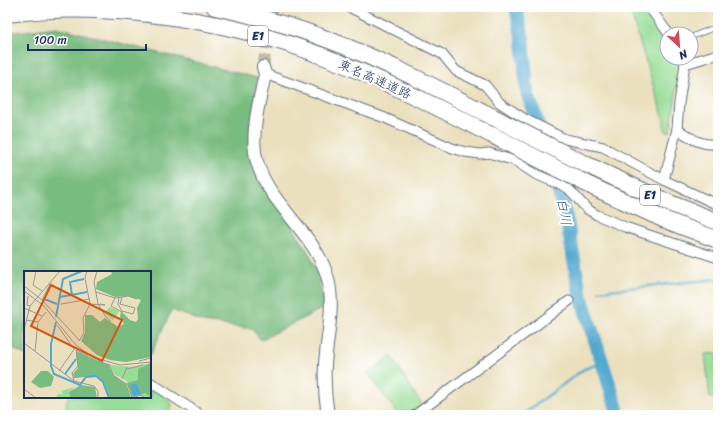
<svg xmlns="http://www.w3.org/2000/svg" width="725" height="422" font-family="Sriracha,'Klee One',sans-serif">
  <rect width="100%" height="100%" fill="#fff"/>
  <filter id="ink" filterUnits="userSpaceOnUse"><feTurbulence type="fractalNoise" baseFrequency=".025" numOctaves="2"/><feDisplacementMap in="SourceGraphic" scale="8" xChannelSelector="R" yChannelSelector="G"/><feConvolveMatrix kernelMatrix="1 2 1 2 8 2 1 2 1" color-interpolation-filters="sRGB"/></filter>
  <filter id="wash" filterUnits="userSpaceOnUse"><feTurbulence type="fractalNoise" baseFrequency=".012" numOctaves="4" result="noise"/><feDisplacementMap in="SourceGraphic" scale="16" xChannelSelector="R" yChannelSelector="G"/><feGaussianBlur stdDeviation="0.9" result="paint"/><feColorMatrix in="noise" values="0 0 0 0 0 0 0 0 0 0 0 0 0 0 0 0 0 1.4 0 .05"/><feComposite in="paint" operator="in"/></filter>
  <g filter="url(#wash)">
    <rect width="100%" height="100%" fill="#eae0bd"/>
    <g fill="#97dd96" stroke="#59867a">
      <polygon points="629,7 646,7 667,43 667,58 675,58 680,68 670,132 666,131 664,125 664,120"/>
      <polygon points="718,353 718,398 710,398 705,354"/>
      <polygon points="391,356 422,405 408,415 399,415 368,373"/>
      <polygon points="150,385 153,386 172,404 169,415 64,415 68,397 150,397"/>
    </g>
    <polygon fill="#79bc7f" stroke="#4a766e" points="57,27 257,78 250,147 294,229 310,255 317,272 325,307 261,340 252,329 203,322 172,310 150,356 150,272 25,272 25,355 7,346 7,33"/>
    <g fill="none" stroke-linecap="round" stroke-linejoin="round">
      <g stroke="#53a8cf" stroke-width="2.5">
        <polyline points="599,291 718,279"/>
        <polyline points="522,415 584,369 602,363"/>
      </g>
      <g stroke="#53a8cf" stroke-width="14">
        <polyline points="516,7 523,40 527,92 547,151"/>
        <polyline points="553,171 567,221 580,293 619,415"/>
      </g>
    </g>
  </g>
  <g filter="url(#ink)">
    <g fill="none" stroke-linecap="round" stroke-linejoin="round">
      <polyline stroke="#c1bdaa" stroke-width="12" stroke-dasharray="12 6" stroke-linecap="butt" points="263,67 273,7"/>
      <defs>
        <polyline id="lane" points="691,37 718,26"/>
        <g id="street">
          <polyline points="349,7 442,54 456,71 485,85 500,103 525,119 565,139 603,147 664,180 718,205"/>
          <polyline points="649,7 669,34"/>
          <polyline points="685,64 718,54"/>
          <polyline points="265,74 385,118 452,148 465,152 480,154 489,153 515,161 535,174 568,188 587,209 597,215 625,227 718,258"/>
          <path d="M677,129C691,138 700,146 718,144"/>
          <polyline points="664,180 677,129 679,103 685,64 682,58"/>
          <polyline points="150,382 201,415"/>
          <polyline points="415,415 569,301"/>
        </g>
        <path id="secondary" d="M263,67L265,74C260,99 252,126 255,152C261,200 316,231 328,279C335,307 327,336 325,364C324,381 325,398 328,415"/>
        <g id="highway">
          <path d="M215,7C254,15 292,26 329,40C382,60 433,86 483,112"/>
          <path d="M7,14C107,0 231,20 325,57C382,79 437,107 492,135"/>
          <polyline points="585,164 669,203 718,222"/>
          <polyline points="593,187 663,219 718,240"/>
        </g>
      </defs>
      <use href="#lane" stroke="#636d7f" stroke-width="6"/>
      <use href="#street" stroke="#636d7f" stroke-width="11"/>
      <use href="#secondary" stroke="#636d7f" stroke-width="14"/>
      <use href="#highway" stroke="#636d7f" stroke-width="18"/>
      <use href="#lane" stroke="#fff" stroke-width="4.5"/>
      <use href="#street" stroke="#fff" stroke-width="9"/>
      <use href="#secondary" stroke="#fff" stroke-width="12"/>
      <use href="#highway" stroke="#fff" stroke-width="16"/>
      <defs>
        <g id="highway-bridge">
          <polyline points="483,112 585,164"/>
          <polyline points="492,135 593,187"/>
        </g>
      </defs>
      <use href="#highway-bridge" stroke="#636d7f" stroke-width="18" stroke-linecap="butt"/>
      <use href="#highway-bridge" stroke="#fff" stroke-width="16"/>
    </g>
  </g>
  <g text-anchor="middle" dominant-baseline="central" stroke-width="4" stroke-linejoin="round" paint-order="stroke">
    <g fill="#fff" stroke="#5f6d8e" stroke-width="1">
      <rect x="248" y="26" width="20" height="20" rx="3"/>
      <rect x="640" y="185" width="20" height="20" rx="3"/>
    </g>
    <g font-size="12" font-weight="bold" fill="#1b2f5e">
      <text x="258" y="36">E1</text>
      <text x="650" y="195">E1</text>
    </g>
    <g font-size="13" fill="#1b2f5e" stroke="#fff">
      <text transform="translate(375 79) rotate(24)">東名高速道路</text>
    </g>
    <g font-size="14" font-style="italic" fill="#315f8b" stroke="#fff">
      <text transform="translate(564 212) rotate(79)">白川</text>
    </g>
  </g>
  <g transform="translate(24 271)">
    <rect width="127" height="127" fill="#eae0bd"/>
    <path d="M86,36L95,40L89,49L80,42ZM127,92V127H119L100,108L89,103L87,94L108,96ZM51,116L45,121V127H32L34,123H39L37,120Z" fill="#97dd96"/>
    <path d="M87,0H127V86L102,91L86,89L73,84L57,70L61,62V44H68L76,51L81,47L94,56L100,53L96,46L97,40L106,49L112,51L114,48L113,37L117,29L104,25L91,26L72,18L73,11L88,3ZM52,80L85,94L89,104L103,114L107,127H85L79,110L72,105L50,107L49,103L54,97ZM127,92V126L121,122L108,126L103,112L114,109V98ZM17,100H24L30,106L27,115L16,117L7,111ZM57,114L71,116L73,127H46L45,121Z" fill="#79bc7f"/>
    <path d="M112,112L117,123L110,126L106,114Z" fill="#53a8cf"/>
    <path fill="none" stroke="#53a8cf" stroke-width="2" d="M48,24L46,11L60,8M36,26L63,21M20,28L33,33M32,46L39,8L58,0M32,51L27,73V95L30,103L56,114L62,106L72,105L79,111L85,127M41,103L52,88"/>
    <path fill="none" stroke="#979997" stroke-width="1" d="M12,0L9,14L18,20M73,0L70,11L74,33L82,46L87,50M0,15L18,29L56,70M0,20L20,35L51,73L68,86L96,94L127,91M72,21L91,27L104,25L113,28M4,25L3,34L6,35M95,26L94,33L98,40L109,43L111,37L96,33L98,26M91,27L87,35L98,41M18,29L27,11M37,33L66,28M66,33L81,34L76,33M0,37L18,45M2,49L14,51M33,54L50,78M0,59L6,35L36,0M55,70L60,62L59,47L66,33L61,7L63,0M0,72L50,110L70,115L74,120V127M52,79L64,85M11,80L14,51L22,41M74,90L86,94L89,104L104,114L108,127M115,90L127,87M103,98L119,94M35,100L51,77M98,108L103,96M50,110L48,102L54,95L52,79M0,118L12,127M108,127L118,124L120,127"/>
    <path fill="#d45514" fill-opacity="0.15" stroke="#d45514" stroke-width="2" d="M27,14L98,49L78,90L7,55Z"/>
    <rect width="127" height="127" fill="none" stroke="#1b2f5e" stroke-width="2"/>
  </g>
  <rect width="725" height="422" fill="none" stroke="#fff" stroke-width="24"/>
  <g transform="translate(679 46) rotate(154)"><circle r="19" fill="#ffffff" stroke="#a4acbf"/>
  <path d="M0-3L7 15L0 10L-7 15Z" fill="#d1495b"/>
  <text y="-6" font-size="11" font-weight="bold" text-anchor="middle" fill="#1b2f5e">N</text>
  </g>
  <path d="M28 44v6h118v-6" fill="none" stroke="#1b2f5e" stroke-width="2"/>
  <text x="34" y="44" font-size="12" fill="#1b2f5e" stroke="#ffffff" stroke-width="3" paint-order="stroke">100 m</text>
</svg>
